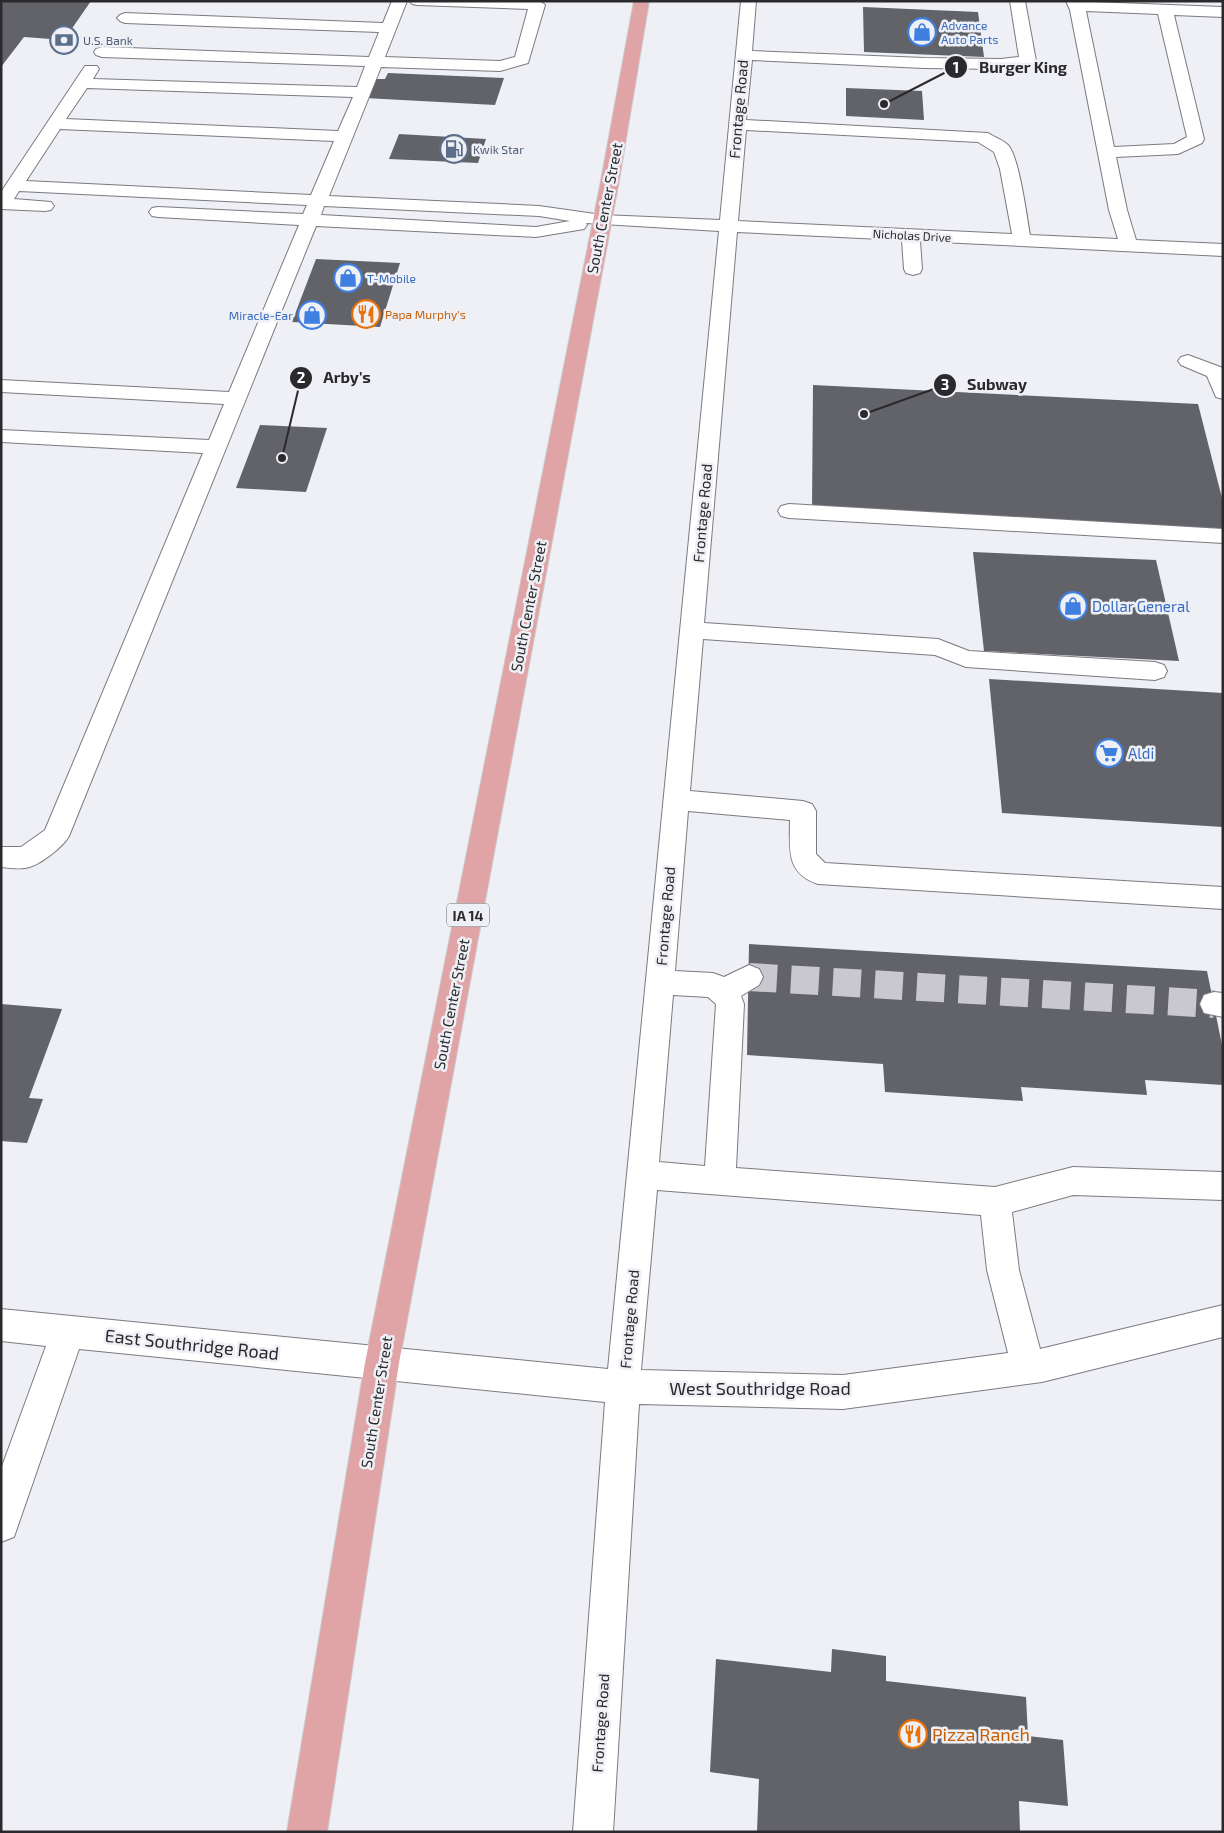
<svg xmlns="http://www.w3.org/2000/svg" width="1224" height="1833" font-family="'Exo 2',sans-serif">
  <rect width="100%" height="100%" fill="#efeff6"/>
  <g fill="#626269">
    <polygon points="1,1 91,1 64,40 24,37 1,67"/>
    <polygon points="863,7 978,12 984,57 864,52"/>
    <polygon points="388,73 504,78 495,105 365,98 374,79 385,79"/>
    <polygon points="846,88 922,91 924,120 846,116"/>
    <polygon points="399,134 486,139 478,163 389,159"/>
    <polygon points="316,259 400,263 380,327 292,322"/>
    <polygon points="813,385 1198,404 1223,502 1223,531 812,509"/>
    <polygon points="260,425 327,428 306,492 236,488"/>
    <polygon points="973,552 1156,560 1179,661 984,651"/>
    <polygon points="989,679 1223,693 1223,827 1002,813"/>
    <polygon points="749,944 1207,971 1223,1050 1223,1085 1145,1080 1147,1095 1021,1087 1023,1101 885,1092 883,1064 747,1055"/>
    <polygon points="1,1004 62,1009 29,1098 43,1099 27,1143 1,1141"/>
    <polygon points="832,1649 886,1656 886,1681 1026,1697 1028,1736 1063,1740 1068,1806 1019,1801 1020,1832 757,1832 759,1779 710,1772 716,1659 831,1672"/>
  </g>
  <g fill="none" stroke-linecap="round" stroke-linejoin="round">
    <polyline stroke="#c8c8ce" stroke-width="28" stroke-dasharray="28 14" stroke-linecap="butt" points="749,977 1214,1004"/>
    <defs>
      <g id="minor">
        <path d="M392,1H407L385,57L500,61L515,57L528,9L417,5L412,4L410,1H540L545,5L528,63L500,71L381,67L329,196L539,206L602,215L720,220L741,1H756L752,51L924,58L1001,59L1019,57L1010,1H1025L1036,61L1034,64L1001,69L924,68L752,60L746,120L988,133C994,137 1003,140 1008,145C1019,156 1027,218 1030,235L1118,239L1109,210L1070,10L1066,1L1223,7V17L1174,15L1204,139L1202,143L1178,154L1116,157L1127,210L1136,240L1223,244V256L920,241L922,269L920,273L913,275L906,273L904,269L902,240L737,232L704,623L938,639L969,651L1155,662L1164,665L1167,671L1164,677L1155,680L966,667L935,655L703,639L690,791L803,801L812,804L816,811V854L825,863L1223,887V909L818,884C785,873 790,848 790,820L688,811L675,971L713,973L724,977L749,965L759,969L763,977L759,985L741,996L744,1004L736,1168L995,1187L1073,1167L1223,1172V1200L1073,1195L1012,1212L1019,1270L1040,1349L1223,1305V1337L1042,1382L843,1409L639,1404L613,1832H573L605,1402L79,1349L14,1537L1,1542V1469L46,1346L1,1341V1309L608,1369L719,231L586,223L587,225L584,229L536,237L316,226L69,836C63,847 38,867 25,868C18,869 9,868 1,867V847H21L45,830L203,453L1,442V430L209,440L224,404L1,392V380L229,392L299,225L158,217L152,216L149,212L152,208L158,207L303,214L307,205L19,191L14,199L51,202L54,206L51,210L45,211L1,209V192L85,66H97L99,69L93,79L357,87L365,66L102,57L96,55L94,52L96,49L102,47L369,57L379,32L125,23L120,21L117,18L120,15L125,13L383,23ZM1086,11L1158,14L1187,137L1174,144L1114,147ZM87,88L353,97L338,131L66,119ZM60,129L334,141L311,195L26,181ZM746,130L978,142L994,152L1000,169L1012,234L738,221ZM324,206L539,216L570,221L536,227L321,215ZM673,995L708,997L716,1004L705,1166L659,1162ZM657,1190L981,1215L987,1270L1008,1353L843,1375L641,1370Z"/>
        <polygon points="1188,355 1223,368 1223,399 1216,397 1207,376 1181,365 1178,361 1181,357"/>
        <polygon points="789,504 1223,529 1223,543 789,518 781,516 778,511 781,506"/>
        <polygon points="1214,992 1223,993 1223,1017 1204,1013 1200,1004 1204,995"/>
      </g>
      <polygon id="major" points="634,1 649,1 618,186 399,1363 327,1832 287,1832 365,1363 600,186"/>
    </defs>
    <use href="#minor" stroke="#7a7a80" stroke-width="2"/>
    <use href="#major" stroke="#cccccd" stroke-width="2"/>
    <use href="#minor" fill="#fff" fill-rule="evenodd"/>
    <use href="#major" fill="#e0a4a7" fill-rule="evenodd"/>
  </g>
  <defs>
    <symbol id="shop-ring" viewBox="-11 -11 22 22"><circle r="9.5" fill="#efeff6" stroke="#3f7fe0" stroke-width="1.5"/><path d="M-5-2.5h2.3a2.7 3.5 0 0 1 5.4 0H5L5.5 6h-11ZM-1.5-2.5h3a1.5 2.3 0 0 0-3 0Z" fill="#3f7fe0"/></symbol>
    <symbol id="bank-ring" viewBox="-11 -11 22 22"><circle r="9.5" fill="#efeff6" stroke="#5c6f8a" stroke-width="1.5"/><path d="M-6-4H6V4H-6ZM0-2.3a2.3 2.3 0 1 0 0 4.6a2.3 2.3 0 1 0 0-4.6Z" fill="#5c6f8a"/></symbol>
    <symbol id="fuel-ring" viewBox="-11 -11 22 22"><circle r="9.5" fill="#efeff6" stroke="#5c6f8a" stroke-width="1.5"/><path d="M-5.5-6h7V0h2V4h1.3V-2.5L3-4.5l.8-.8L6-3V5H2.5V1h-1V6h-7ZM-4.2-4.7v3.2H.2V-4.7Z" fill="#5c6f8a"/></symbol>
    <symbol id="restaurant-ring" viewBox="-11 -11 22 22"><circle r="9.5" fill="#efeff6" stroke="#e8710a" stroke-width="1.5"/><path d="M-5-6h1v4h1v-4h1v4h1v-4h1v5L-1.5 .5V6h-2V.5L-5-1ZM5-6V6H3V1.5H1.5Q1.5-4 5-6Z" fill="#e8710a"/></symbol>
    <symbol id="supermarket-ring" viewBox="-11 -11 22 22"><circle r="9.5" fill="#efeff6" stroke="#3f7fe0" stroke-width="1.5"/><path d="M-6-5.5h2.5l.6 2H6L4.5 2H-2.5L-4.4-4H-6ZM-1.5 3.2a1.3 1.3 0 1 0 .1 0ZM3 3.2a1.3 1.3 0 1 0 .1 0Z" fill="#3f7fe0"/></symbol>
  </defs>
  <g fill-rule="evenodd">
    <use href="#shop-ring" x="906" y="16" width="32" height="32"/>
    <use href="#bank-ring" x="48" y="24" width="32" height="32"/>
    <use href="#fuel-ring" x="438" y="133" width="32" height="32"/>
    <use href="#shop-ring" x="332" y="262" width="32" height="32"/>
    <use href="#restaurant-ring" x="350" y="298" width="32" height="32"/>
    <use href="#shop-ring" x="296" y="299" width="32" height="32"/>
    <use href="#shop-ring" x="1057" y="590" width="32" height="32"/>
    <use href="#supermarket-ring" x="1093" y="737" width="32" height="32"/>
    <use href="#restaurant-ring" x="897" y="1718" width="32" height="32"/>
  </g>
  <g text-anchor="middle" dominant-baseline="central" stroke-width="5" stroke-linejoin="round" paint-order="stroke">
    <g font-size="12" fill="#366cbe" stroke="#efeff6" text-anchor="start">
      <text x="941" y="25">Advance<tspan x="941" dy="14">Auto Parts</tspan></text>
      <text x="367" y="278">T-Mobile</text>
      <text x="293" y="315" text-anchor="end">Miracle-Ear</text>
    </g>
    <g font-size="12" fill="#4e5e75" stroke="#efeff6" text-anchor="start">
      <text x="83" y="40">U.S. Bank</text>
      <text x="473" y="149">Kwik Star</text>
    </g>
    <g font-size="12" fill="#2a2a2d" stroke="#efeff6">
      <text transform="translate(912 235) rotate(3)">Nicholas Drive</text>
    </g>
    <g font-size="12" fill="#c56008" stroke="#efeff6" text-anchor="start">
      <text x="385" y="314">Papa Murphy's</text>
    </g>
    <rect fill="#efeff6" stroke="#656569" stroke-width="1" x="447" y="903.5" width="42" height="23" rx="4"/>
    <g font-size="14" font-weight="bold" fill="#2a2a2d">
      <text x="468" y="915">IA 14</text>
    </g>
    <g font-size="15" fill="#2a2a2d" stroke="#efeff6">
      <text transform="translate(738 109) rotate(-85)">Frontage Road</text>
      <text transform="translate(604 208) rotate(-79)">South Center Street</text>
      <text transform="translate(702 513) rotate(-85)">Frontage Road</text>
      <text transform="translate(528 606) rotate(-79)">South Center Street</text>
      <text transform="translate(665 916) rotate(-85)">Frontage Road</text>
      <text transform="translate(451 1004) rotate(-79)">South Center Street</text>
      <text transform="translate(629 1319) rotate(-85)">Frontage Road</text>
      <text transform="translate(376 1402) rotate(-81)">South Center Street</text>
      <text transform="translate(600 1723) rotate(-86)">Frontage Road</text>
    </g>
    <g font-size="15" fill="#366cbe" stroke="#efeff6" text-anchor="start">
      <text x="1092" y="606">Dollar General</text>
      <text x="1128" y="753">Aldi</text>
    </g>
    <g font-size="18" fill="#2a2a2d" stroke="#efeff6">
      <text transform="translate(192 1344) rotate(6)">East Southridge Road</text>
      <text x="760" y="1388">West Southridge Road</text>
    </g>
    <g font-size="18" fill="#c56008" stroke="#efeff6" text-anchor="start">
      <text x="932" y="1734">Pizza Ranch</text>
    </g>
  </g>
  <path fill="none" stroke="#2a2a2d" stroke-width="2" d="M884 104L956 67M282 458L301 378M864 414L945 385"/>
  <g fill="#2a2a2d" stroke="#efeff6" stroke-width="2">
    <circle cx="884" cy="104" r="5"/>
    <circle cx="282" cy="458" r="5"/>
    <circle cx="864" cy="414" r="5"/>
    <circle cx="956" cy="67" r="12"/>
    <circle cx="301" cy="378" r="12"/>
    <circle cx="945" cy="385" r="12"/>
  </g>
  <g font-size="15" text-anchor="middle" font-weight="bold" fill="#fff">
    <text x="956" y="73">1</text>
    <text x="301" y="383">2</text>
    <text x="945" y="390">3</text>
  </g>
  <g font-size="16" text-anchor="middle" font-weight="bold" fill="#2a2a2d" stroke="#efeff6" stroke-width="5" stroke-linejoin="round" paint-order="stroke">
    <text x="1023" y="73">Burger King</text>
    <text x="347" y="383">Arby's</text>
    <text x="997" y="390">Subway</text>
  </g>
  <rect width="1224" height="1833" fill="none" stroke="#2a2a2d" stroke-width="5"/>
</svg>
